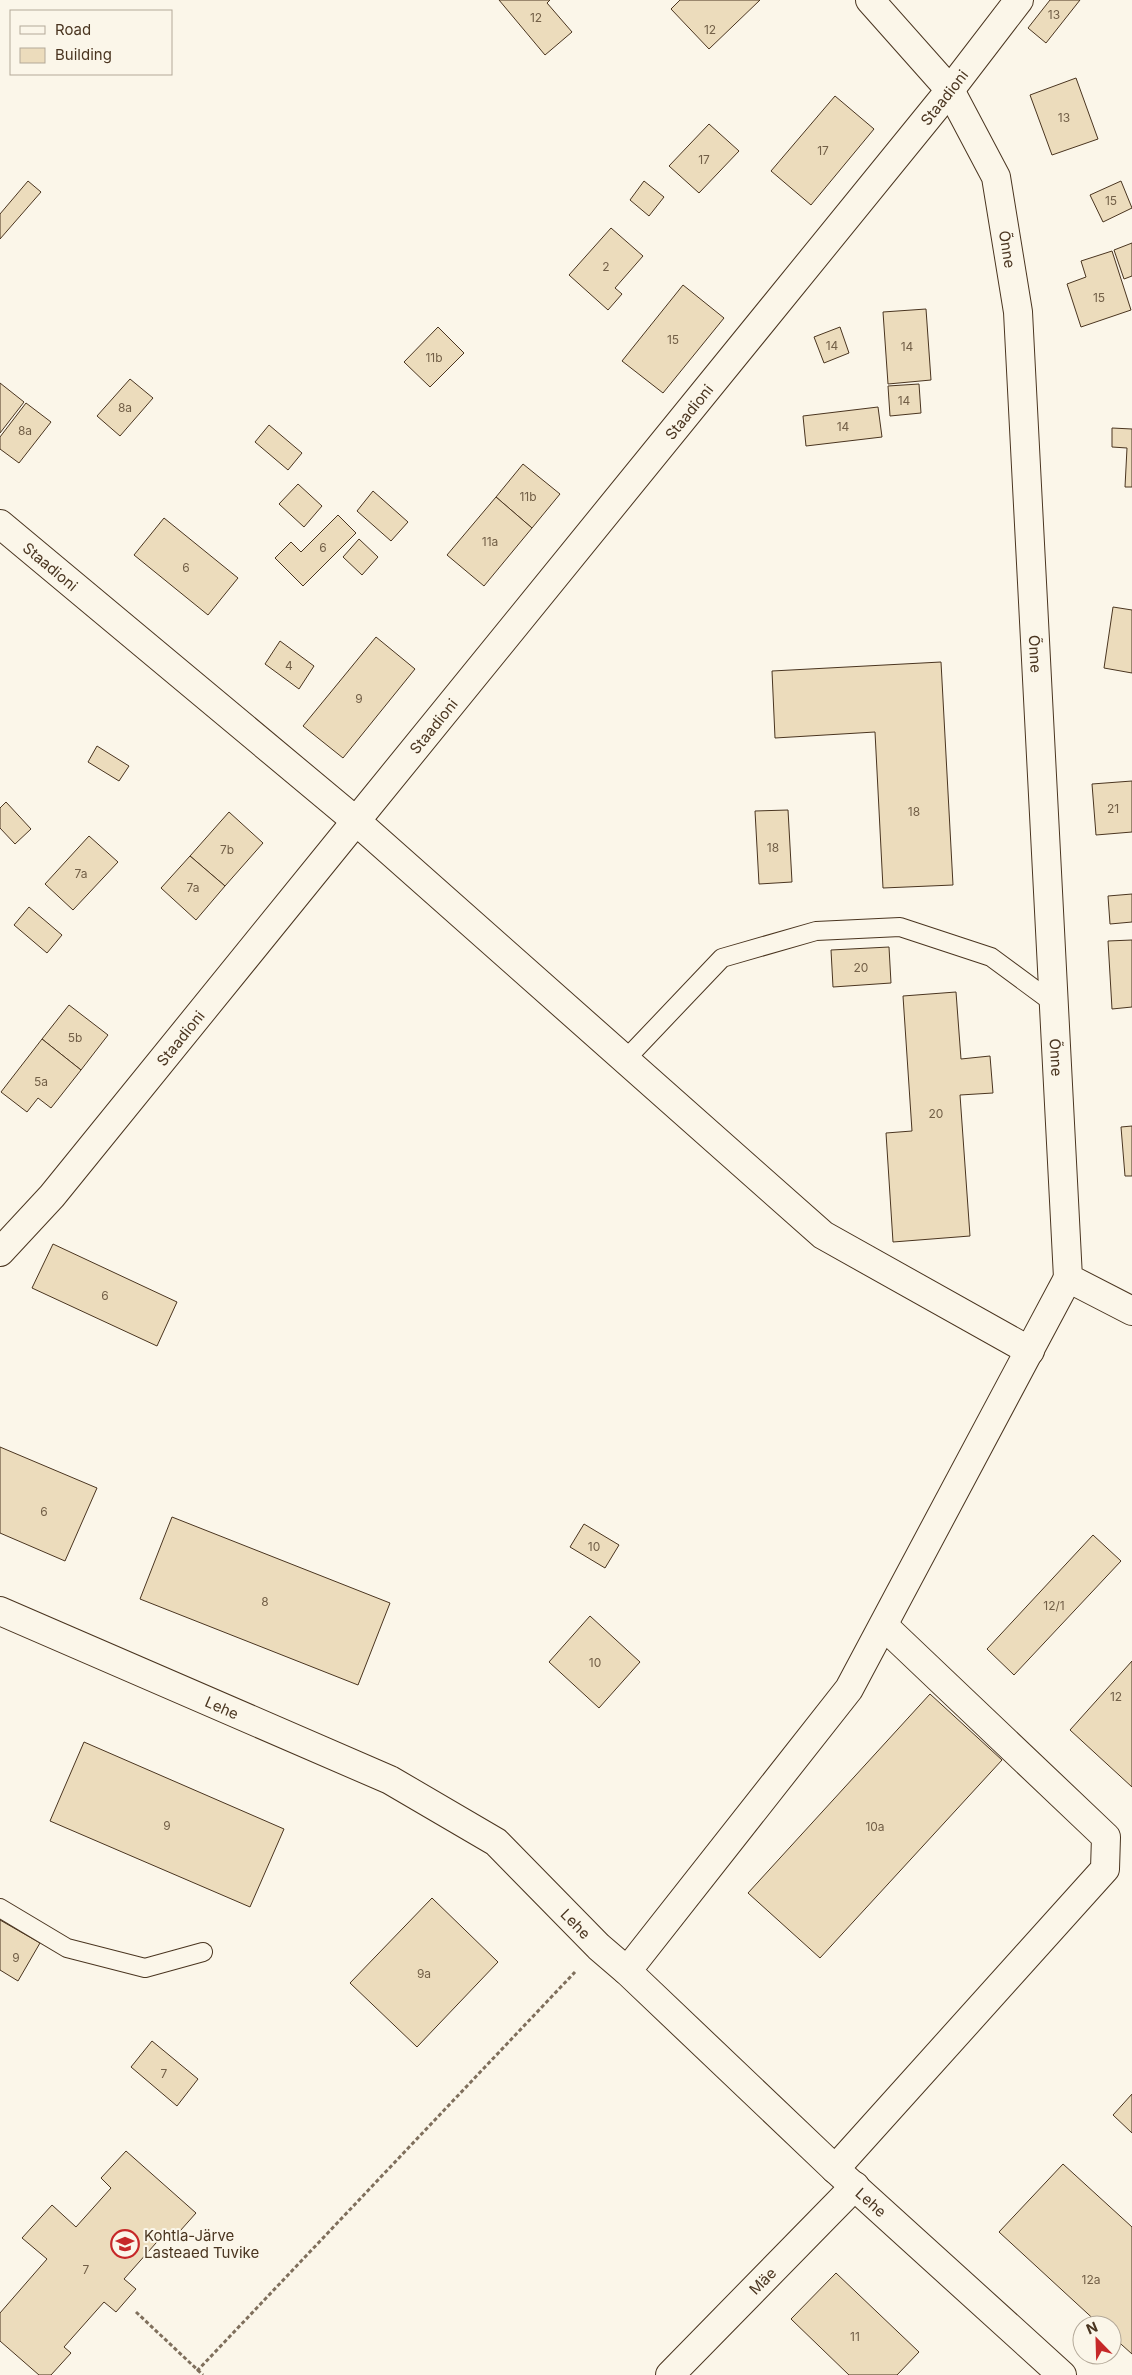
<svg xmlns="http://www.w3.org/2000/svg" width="1132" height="2375" font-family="Inter,sans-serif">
  <rect width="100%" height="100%" fill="#fbf6e9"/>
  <g fill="#ecdcbc" stroke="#4a3520">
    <polygon points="499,0 550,0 547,3 572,32 545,55"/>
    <polygon points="680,0 760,0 709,49 671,9"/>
    <polygon points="1050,0 1080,0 1046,43 1028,28"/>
    <polygon points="1076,78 1098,139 1052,155 1030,95"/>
    <polygon points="835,96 874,129 811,205 771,171"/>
    <polygon points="709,124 739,151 699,193 669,166"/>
    <polygon points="28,181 41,192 0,239 0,214"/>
    <polygon points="644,181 664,197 649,216 630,200"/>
    <polygon points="1121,181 1132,208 1103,222 1090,195"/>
    <polygon points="611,228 643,256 615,288 622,294 608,310 569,275"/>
    <polygon points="1132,243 1132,276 1124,279 1114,250"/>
    <polygon points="1112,251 1131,310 1081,327 1067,284 1086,277 1081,261"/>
    <polygon points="683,285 724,318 663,393 622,361"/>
    <polygon points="926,309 931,380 888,384 883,312"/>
    <polygon points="438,327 464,353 430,387 404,362"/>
    <polygon points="840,327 849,353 824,363 814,337"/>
    <polygon points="130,379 153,398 120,436 97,416"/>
    <polygon points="0,383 24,402 0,433"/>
    <polygon points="919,384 921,413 890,416 888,386"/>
    <polygon points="26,403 51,422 19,463 0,449 0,437"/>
    <polygon points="878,407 882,437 806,446 803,416"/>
    <polygon points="269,425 302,453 288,470 255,442"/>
    <polygon points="1112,428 1132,429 1132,487 1125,487 1127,448 1112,447"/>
    <polygon points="523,464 560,494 532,528 496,497"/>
    <polygon points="298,484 322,506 304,527 279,504"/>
    <polygon points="373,491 408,522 391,541 357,511"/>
    <polygon points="496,497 532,528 484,586 447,555"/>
    <polygon points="338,515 356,533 303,586 275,558 291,542 301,552"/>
    <polygon points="164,518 238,578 208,615 134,555"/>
    <polygon points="359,539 378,557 362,575 343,557"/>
    <polygon points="1113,607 1132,610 1132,673 1104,668"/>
    <polygon points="376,637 415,669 343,758 303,726"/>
    <polygon points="280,641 314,666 299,689 265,664"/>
    <polygon points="941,662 953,885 883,888 875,732 775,738 772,671"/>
    <polygon points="97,746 129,766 119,781 88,762"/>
    <polygon points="1132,781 1132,832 1096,835 1092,784"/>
    <polygon points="6,802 31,829 15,844 0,828 0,808"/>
    <polygon points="788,810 792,882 759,884 755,811"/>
    <polygon points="229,812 263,843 225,886 190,856"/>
    <polygon points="89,836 118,862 73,910 45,884"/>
    <polygon points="190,856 225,886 196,920 161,888"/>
    <polygon points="1132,894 1132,922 1110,924 1108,896"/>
    <polygon points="29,907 62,935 47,953 14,925"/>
    <polygon points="1132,940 1132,1007 1112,1009 1108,941"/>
    <polygon points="889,947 891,983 833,987 831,950"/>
    <polygon points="956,992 961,1059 990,1056 993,1093 960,1095 970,1236 893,1242 886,1133 912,1131 903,996"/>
    <polygon points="69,1005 108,1035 81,1070 42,1039"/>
    <polygon points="42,1039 81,1070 51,1108 38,1098 27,1112 1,1092"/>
    <polygon points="1132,1126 1132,1176 1125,1176 1121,1127"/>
    <polygon points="53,1244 177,1302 157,1346 32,1288"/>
    <polygon points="0,1447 97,1488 65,1561 0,1533"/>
    <polygon points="172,1517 390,1603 358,1685 140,1599"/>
    <polygon points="584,1524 619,1545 605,1568 570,1547"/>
    <polygon points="1093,1535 1121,1561 1014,1675 987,1649"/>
    <polygon points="590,1616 640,1662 599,1708 549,1662"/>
    <polygon points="1132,1661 1132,1787 1070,1730"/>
    <polygon points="930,1694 1002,1760 820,1958 748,1893"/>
    <polygon points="84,1742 284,1829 250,1907 50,1821"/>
    <polygon points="432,1898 498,1962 417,2047 350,1983"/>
    <polygon points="0,1920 40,1943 18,1981 0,1970"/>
    <polygon points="152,2041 198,2079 177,2106 131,2067"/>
    <polygon points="1132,2094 1132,2133 1113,2115"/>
    <polygon points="126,2151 196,2213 172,2240 164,2234 124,2279 136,2289 116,2312 104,2302 64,2347 71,2353 51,2375 39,2375 0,2341 0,2313 47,2259 22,2238 52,2205 76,2227 111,2188 101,2178"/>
    <polygon points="1063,2164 1132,2227 1132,2354 1112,2336 1112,2325 1100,2325 999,2232"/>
    <polygon points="836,2273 919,2352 897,2375 849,2375 791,2319"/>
  </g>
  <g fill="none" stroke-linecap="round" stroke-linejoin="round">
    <defs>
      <g id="service">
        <polyline points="625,1060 722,958 816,931 900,927 991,957 1052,1002"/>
        <polyline points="0,1908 67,1948 145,1968 203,1952"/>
      </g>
      <g id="minor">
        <path id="s1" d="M870,0L950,90L996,177L1018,312L1068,1278L1132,1311"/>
        <path id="s2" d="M0,524L356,821L950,90L1019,0"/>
        <path id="s3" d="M0,1252L52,1196L356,821L823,1235L1030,1351"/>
        <path id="s4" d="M0,1611L390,1780L496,1842L599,1947L627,1971L835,2169L1062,2375"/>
        <polyline points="627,1971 849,1689 1068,1278"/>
        <polyline points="835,2169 1105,1869 1106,1837 884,1626"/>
        <path id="s5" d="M670,2375L855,2186"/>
      </g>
    </defs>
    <use href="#service" stroke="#4a3520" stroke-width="20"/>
    <use href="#minor" stroke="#4a3520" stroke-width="30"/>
    <g stroke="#7f6f5c" stroke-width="3" stroke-dasharray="4 2.5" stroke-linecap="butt">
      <polyline points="136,2312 203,2375"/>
      <polyline points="197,2371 575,1972"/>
    </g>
    <use href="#service" stroke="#fbf6e9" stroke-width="18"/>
    <use href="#minor" stroke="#fbf6e9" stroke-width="28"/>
  </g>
  <defs>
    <symbol id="school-ring" viewBox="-11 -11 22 22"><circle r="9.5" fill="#fbf6e9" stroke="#c62828" stroke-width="1.5"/><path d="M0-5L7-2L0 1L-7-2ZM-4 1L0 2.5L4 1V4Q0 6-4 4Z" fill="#c62828"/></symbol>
  </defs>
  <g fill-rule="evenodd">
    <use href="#school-ring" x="109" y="2228" width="32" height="32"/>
  </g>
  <g text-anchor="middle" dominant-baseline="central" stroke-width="4" stroke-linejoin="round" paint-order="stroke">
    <g font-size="12" fill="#725f47">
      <text x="1054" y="14">13</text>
      <text x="536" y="17">12</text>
      <text x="710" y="29">12</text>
      <text x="1064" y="117">13</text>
      <text x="823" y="150">17</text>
      <text x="704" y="159">17</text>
      <text x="1111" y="200">15</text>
      <text x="606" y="266">2</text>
      <text x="1099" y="297">15</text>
      <text x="673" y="339">15</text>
      <text x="832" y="345">14</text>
      <text x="907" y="346">14</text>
      <text x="434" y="357">11b</text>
      <text x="904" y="400">14</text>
      <text x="125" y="407">8a</text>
      <text x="843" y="426">14</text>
      <text x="25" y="430">8a</text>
      <text x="528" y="496">11b</text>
      <text x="490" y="541">11a</text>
      <text x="323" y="547">6</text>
      <text x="186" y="567">6</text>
      <text x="289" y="665">4</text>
      <text x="359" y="698">9</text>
      <text x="1113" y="808">21</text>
      <text x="914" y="811">18</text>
      <text x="773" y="847">18</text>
      <text x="227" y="849">7b</text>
      <text x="81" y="873">7a</text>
      <text x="193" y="887">7a</text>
      <text x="861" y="967">20</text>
      <text x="75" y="1037">5b</text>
      <text x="41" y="1081">5a</text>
      <text x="936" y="1113">20</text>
      <text x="105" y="1295">6</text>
      <text x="44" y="1511">6</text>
      <text x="594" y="1546">10</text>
      <text x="265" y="1601">8</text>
      <text x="1054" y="1605">12/1</text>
      <text x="595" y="1662">10</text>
      <text x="1116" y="1696">12</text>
      <text x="167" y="1825">9</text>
      <text x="875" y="1826">10a</text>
      <text x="16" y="1957">9</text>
      <text x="424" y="1973">9a</text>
      <text x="164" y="2073">7</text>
      <text x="86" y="2269">7</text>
      <text x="1091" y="2279">12a</text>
      <text x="855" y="2336">11</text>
    </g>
    <g font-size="15" fill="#4a3520" stroke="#fbf6e9">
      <text stroke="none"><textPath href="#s2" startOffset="1396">Staadioni</textPath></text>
      <text stroke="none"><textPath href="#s1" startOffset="292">Õnne</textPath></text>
      <text stroke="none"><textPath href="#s2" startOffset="991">Staadioni</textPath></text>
      <text stroke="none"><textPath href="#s2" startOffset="66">Staadioni</textPath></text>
      <text stroke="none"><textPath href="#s1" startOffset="698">Õnne</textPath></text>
      <text stroke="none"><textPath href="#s2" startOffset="586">Staadioni</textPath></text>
      <text stroke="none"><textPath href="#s3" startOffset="280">Staadioni</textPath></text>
      <text stroke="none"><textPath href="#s1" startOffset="1102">Õnne</textPath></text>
      <text stroke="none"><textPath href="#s4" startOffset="242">Lehe</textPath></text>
      <text stroke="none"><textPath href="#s4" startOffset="662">Lehe</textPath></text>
      <text stroke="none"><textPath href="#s4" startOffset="1068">Lehe</textPath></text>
      <text stroke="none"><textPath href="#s5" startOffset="132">Mäe</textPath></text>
    </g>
    <g font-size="15" fill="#4a3520" stroke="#fbf6e9" text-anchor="start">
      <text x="144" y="2235">Kohtla-Järve<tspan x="144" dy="17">Lasteaed Tuvike</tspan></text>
    </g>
  </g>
  <rect x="10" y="10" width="162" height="65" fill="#fbf6e9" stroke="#b4a999"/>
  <rect x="20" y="26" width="25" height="8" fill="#fbf6e9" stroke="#b4a999"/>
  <text x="55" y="35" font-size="15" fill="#4a3520">Road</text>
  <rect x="20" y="48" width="25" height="15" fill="#ecdcbc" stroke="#b4a999"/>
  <text x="55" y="60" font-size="15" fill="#4a3520">Building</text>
  <g transform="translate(1097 2340) rotate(337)"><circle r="24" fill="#fbf6e9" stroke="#b4a999"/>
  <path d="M0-4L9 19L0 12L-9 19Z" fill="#c62828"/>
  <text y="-8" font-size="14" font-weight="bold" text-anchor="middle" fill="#4a3520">N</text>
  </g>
</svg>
